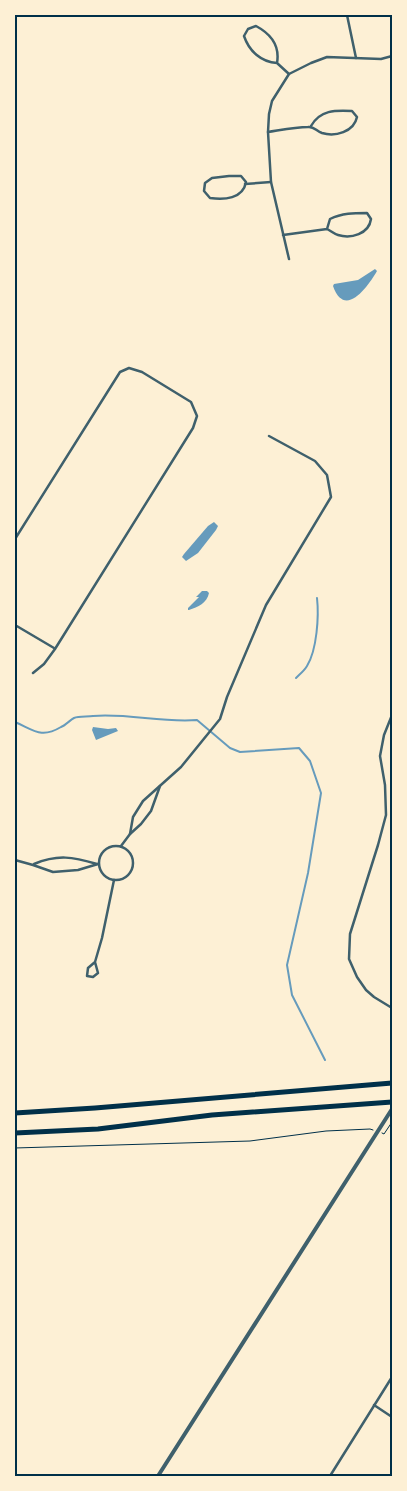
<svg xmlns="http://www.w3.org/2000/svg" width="407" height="1491" font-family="Jost,sans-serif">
  <rect width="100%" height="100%" fill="#fdf0d5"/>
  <g fill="#669bbc">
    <path d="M375,269L377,271C369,285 345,320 333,286L334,284L358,280Z"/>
    <polygon points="214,522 218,526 216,530 198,553 186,561 182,557 184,554 208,526"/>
    <path d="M202,591H207L209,593C207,603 198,607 189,610H188V608L199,597H196Z"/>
    <polygon points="93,727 108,729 116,728 118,731 96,740 92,730"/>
  </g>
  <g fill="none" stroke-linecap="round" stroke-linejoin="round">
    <g stroke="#669bbc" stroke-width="2">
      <path d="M296,678C300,674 304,671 307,666C317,650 319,616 317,598"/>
      <path d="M15,722C34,730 41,739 61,727C66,725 70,720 74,718C79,716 88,717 93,716C128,713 162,723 197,720L230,748L240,752L299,748L310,761L321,793L308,873L287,965L292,995L325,1060"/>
    </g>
    <g stroke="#003049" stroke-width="1">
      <polyline points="382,1133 384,1134 392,1122"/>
      <polyline points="15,1148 250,1141 326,1131 370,1129 373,1130"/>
    </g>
    <g stroke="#3f606c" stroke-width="2.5">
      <polyline points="347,15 356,58"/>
      <path d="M277,63C280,46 271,34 256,26L248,29L244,36C249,51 261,62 277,63L289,74"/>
      <path d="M268,132C281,130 295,127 308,127C314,126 316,131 322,133C335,137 354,132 357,117L352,111C335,110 320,110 311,126"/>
      <path d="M229,176H241L246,182C243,199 224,200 210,198L204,191L205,183L212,178Z"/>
      <polyline points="245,184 271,182"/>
      <path d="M283,235L327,229L330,219C342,213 354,213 367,213L371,219C369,234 351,239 338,235C334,234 331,231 327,229"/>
      <polyline points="289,259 271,182 268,132 269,114 272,101 289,74 311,63 327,57 381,59 392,56"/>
      <polyline points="15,539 120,372 129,368 142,372 191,402 197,416 193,428 55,649 44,664 33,673"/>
      <polyline points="15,625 54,648"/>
      <polyline points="392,715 384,735 380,756 385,785 386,815 378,845 350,934 349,959 357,977 366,990 374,997 392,1008"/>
      <polyline points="130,834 133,817 143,801 181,767 220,719 227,697 266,605 331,497 327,475 315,461 269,436"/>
      <circle cx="116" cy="863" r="17"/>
      <polyline points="121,846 130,834 141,824 151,811 160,786"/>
      <polyline points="15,860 33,865 53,872 78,870 98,864"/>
      <path d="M34,864C58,854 73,857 97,864"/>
      <polyline points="95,962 98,973 93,977 87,976 88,968 95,962 102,938 114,880"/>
      <polyline points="374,1405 392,1417"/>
      <polyline points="330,1476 392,1377"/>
    </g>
    <polyline stroke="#3f606c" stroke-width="4" points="158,1476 392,1109"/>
    <g stroke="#003049" stroke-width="5">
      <polyline points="15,1113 95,1108 392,1083"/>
      <polyline points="15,1133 98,1129 212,1115 392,1102"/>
    </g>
  </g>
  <rect width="407" height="1491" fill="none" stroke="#fdf0d5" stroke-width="32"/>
  <rect x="16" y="16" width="375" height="1459" fill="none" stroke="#003049" stroke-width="2"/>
</svg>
